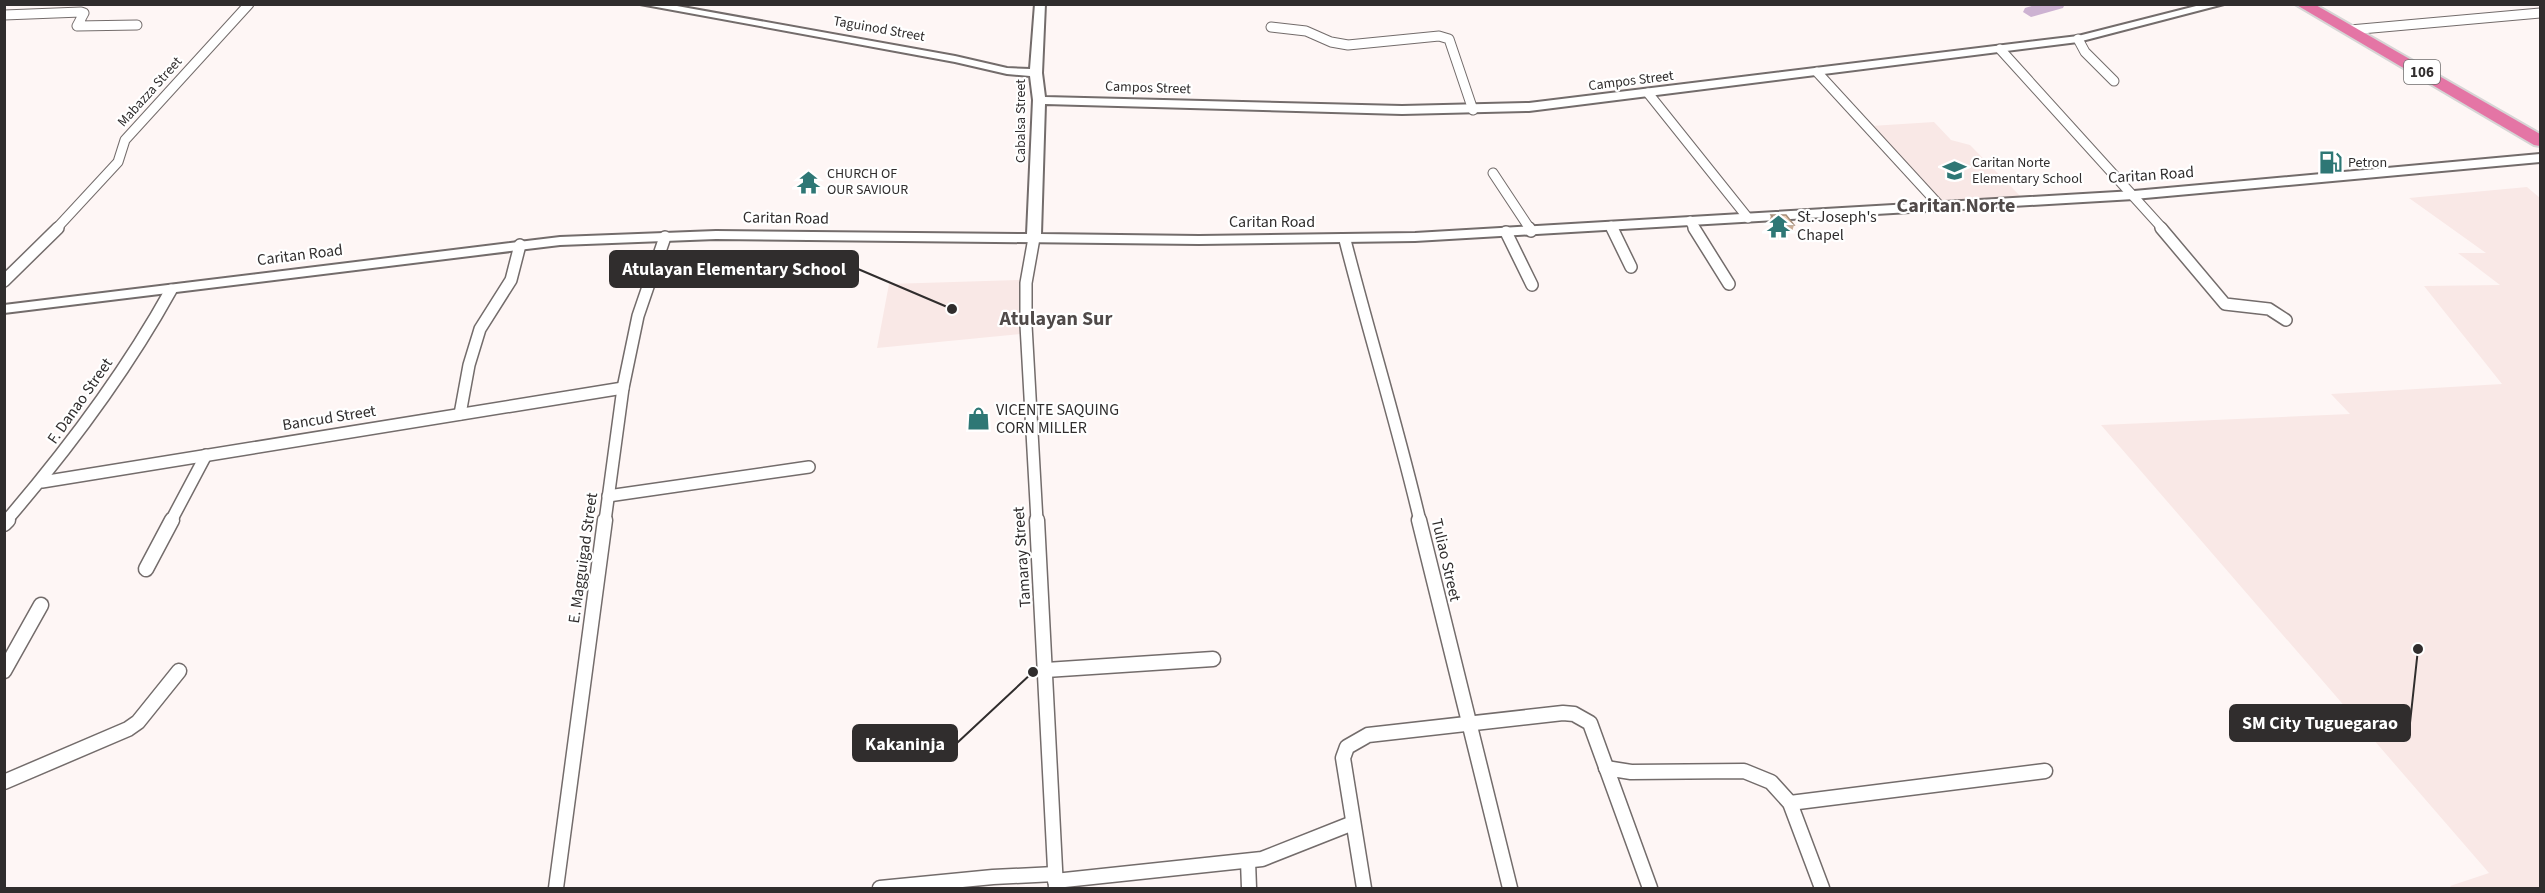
<svg xmlns="http://www.w3.org/2000/svg" width="2545" height="893" font-family="'Source Sans 3',sans-serif">
  <rect width="100%" height="100%" fill="#fef6f5"/>
  <g fill="#f9e8e6">
    <polygon points="1934,122 1951,140 1970,145 2021,197 1941,201 1871,126"/>
    <polygon points="2527,187 2540,198 2540,888 2452,888 2450,886 2489,873 2101,425 2350,414 2331,394 2502,384 2424,286 2500,285 2458,253 2486,253 2409,198"/>
    <polygon points="1020,280 1020,334 877,348 889,284"/>
  </g>
  <g fill="none" stroke-linecap="round" stroke-linejoin="round">
    <polygon fill="#cdb2d2" fill-rule="evenodd" points="2038,4 2065,4 2063,8 2031,17 2023,12 2025,8"/>
    <defs>
      <g id="street-far2">
        <polyline points="4,15 81,12 84,13 77,26 137,25"/>
        <polyline points="1271,27 1306,31 1331,42 1348,45 1439,36 1449,39 1473,110"/>
        <polyline points="2350,30 2540,13"/>
        <polyline points="2078,39 2085,52 2114,81"/>
        <polyline points="2000,49 2163,229"/>
        <polyline points="1817,72 1940,206"/>
        <polyline points="1648,93 1748,218"/>
        <polyline points="1493,173 1530,229"/>
        <polyline points="1690,221 1695,229"/>
        <polyline points="1611,226 1613,229"/>
        <polyline points="56,229 118,162 125,140 249,4"/>
      </g>
      <g id="street-far1">
        <polyline points="1529,228 1531,231"/>
        <polyline points="1612,228 1631,267"/>
        <polyline points="1694,228 1729,284"/>
        <polyline points="2161,228 2225,304 2269,309 2286,320"/>
        <polyline points="1506,232 1532,285"/>
        <polyline points="1034,238 1026,283 1026,325 1037,521"/>
        <path d="M1345,240C1369,334 1398,427 1420,521"/>
        <polyline points="4,281 58,228"/>
        <polyline points="460,414 469,365 480,329 511,280 520,245"/>
        <polyline points="42,482 623,388"/>
        <polyline points="608,496 809,467"/>
        <path d="M6,521C68,449 125,373 171,290"/>
        <polyline points="171,521 206,455"/>
        <polyline points="605,521 623,388 638,316 665,237"/>
      </g>
      <g id="street">
        <polyline points="1037,520 1056,888"/>
        <polyline points="1419,520 1510,888"/>
        <polyline points="4,524 8,520"/>
        <polyline points="146,569 172,520"/>
        <polyline points="1046,670 1213,659"/>
        <polyline points="4,671 41,605"/>
        <polyline points="1606,768 1631,772 1744,771 1771,782 1790,803 1822,888"/>
        <polyline points="4,782 128,729 138,722 179,671"/>
        <polyline points="1790,803 2045,771"/>
        <polyline points="1248,861 1249,888"/>
        <polyline points="1055,881 1262,859 1353,823"/>
        <polyline points="556,888 605,520"/>
        <polyline points="880,888 993,877 1055,874"/>
        <polyline points="1364,888 1343,758 1347,747 1368,735 1563,713 1574,714 1590,723 1650,888"/>
      </g>
      <polygon id="secondary" points="640,4 666,4 955,56 1007,68 1030,69 1035,4 1045,4 1042,73 1045,97 1402,106 1529,103 2078,36 2204,4 2224,4 2078,42 1529,111 1402,114 1045,104 1041,234 1199,236 1415,233 2134,191 2540,154 2540,162 2134,199 1415,241 1199,244 716,239 560,245 4,313 4,305 560,237 716,231 1027,234 1033,100 1030,76 1007,74 955,62"/>
      <polygon id="highway" points="2295,4 2314,4 2540,134 2540,146 2534,145"/>
    </defs>
    <use href="#street-far2" stroke="#736c6b" stroke-width="11"/>
    <use href="#street-far1" stroke="#736c6b" stroke-width="14"/>
    <use href="#street" stroke="#736c6b" stroke-width="17"/>
    <use href="#secondary" stroke="#736c6b" stroke-width="4"/>
    <use href="#highway" stroke="#d6d5d5" stroke-width="4"/>
    <use href="#street-far2" stroke="#fff" stroke-width="9"/>
    <use href="#street-far1" stroke="#fff" stroke-width="11"/>
    <use href="#street" stroke="#fff" stroke-width="14"/>
    <use href="#secondary" fill="#fff" fill-rule="evenodd"/>
    <use href="#highway" fill="#e475a5" fill-rule="evenodd"/>
  </g>
  <polygon fill="#caad96" points="1771,215 1794,225 1792,232 1776,232 1769,223"/>
  <polygon fill="#ebc9ae" stroke="#a48d7a" stroke-width="1.5" points="1771,215 1786,215 1794,225 1778,225"/>
  <defs>
    <symbol id="fuel-bare" viewBox="-9 -9 18 18"><path d="M-5.5-6h7V0h2V4h1.3V-2.5L3-4.5l.8-.8L6-3V5H2.5V1h-1V6h-7ZM-4.2-4.7v3.2H.2V-4.7Z" fill="#2e7775" stroke="#fff" stroke-width="2.5" paint-order="stroke"/></symbol>
    <symbol id="school-bare" viewBox="-9 -9 18 18"><path d="M0-5L7-2L0 1L-7-2ZM-4 1L0 2.5L4 1V4Q0 6-4 4Z" fill="#2e7775" stroke="#fff" stroke-width="2.5" paint-order="stroke"/></symbol>
    <symbol id="temple-bare" viewBox="-9 -9 18 18"><path d="M0-6L5-2H3V0L6.5 2.5H4V6H1.5V3h-3V6H-4V2.5H-6.5L-3 0V-2H-5Z" fill="#2e7775" stroke="#fff" stroke-width="2.5" paint-order="stroke"/></symbol>
    <symbol id="shop-bare" viewBox="-9 -9 18 18"><path d="M-5-2.5h2.3a2.7 3.5 0 0 1 5.4 0H5L5.5 6h-11ZM-1.5-2.5h3a1.5 2.3 0 0 0-3 0Z" fill="#2e7775" stroke="#fff" stroke-width="2.5" paint-order="stroke"/></symbol>
  </defs>
  <g fill-rule="evenodd">
    <use href="#fuel-bare" x="2314" y="146" width="33" height="33"/>
    <use href="#school-bare" x="1938" y="154" width="33" height="33"/>
    <use href="#temple-bare" x="792" y="166" width="33" height="33"/>
    <use href="#temple-bare" x="1762" y="210" width="33" height="33"/>
    <use href="#shop-bare" x="962" y="402" width="33" height="33"/>
  </g>
  <g text-anchor="middle" dominant-baseline="central" stroke-width="4.5" stroke-linejoin="round" paint-order="stroke">
    <g font-size="14" fill="#302d2d" stroke="#fff">
      <text transform="translate(879 29) rotate(10)">Taguinod Street</text>
      <text transform="translate(1631 81) rotate(-7)">Campos Street</text>
      <text transform="translate(1148 88) rotate(2)">Campos Street</text>
      <text transform="translate(150 92) rotate(-48)">Mabazza Street</text>
      <text transform="translate(1021 121) rotate(-90)">Cabalsa Street</text>
    </g>
    <g font-size="14" fill="#302d2d" stroke="#fff" text-anchor="start">
      <text x="1972" y="163">Caritan Norte<tspan x="1972" dy="16">Elementary School</tspan></text>
      <text x="2348" y="163">Petron</text>
      <text x="827" y="174">CHURCH OF<tspan x="827" dy="16">OUR SAVIOUR</tspan></text>
    </g>
    <rect fill="#fff" stroke="#6e6c6c" stroke-width="1.5" x="2404" y="60" width="36" height="24" rx="4.5"/>
    <g font-size="15" font-weight="bold" fill="#302d2d">
      <text x="2422" y="72">106</text>
    </g>
    <g font-size="16" fill="#302d2d" stroke="#fff">
      <text transform="translate(2151 175) rotate(-4)">Caritan Road</text>
      <text transform="translate(786 218) rotate(1)">Caritan Road</text>
      <text x="1272" y="222">Caritan Road</text>
      <text transform="translate(300 255) rotate(-7)">Caritan Road</text>
      <text transform="translate(80 401) rotate(-55)">F. Danao Street</text>
      <text transform="translate(329 418) rotate(-9)">Bancud Street</text>
      <text transform="translate(1022 557) rotate(-94)">Tamaray Street</text>
      <text transform="translate(583 558) rotate(-82)">E. Magguigad Street</text>
      <text transform="translate(1446 560) rotate(77)">Tuliao Street</text>
    </g>
    <g font-size="16" fill="#302d2d" stroke="#fff" text-anchor="start">
      <text x="1797" y="217">St. Joseph's<tspan x="1797" dy="18">Chapel</tspan></text>
      <text x="996" y="410">VICENTE SAQUING<tspan x="996" dy="18">CORN MILLER</tspan></text>
    </g>
    <g font-size="20" font-weight="bold" fill="#504a49" stroke="#fff">
      <text x="1956" y="206">Caritan Norte</text>
      <text x="1056" y="319">Atulayan Sur</text>
    </g>
  </g>
  <path fill="none" stroke="#302d2d" stroke-width="2" d="M952 309L858 269M2418 649L2410 723M1033 672L957 743"/>
  <g fill="#302d2d" stroke="#fff" stroke-width="2">
    <circle cx="952" cy="309" r="6"/>
    <circle cx="2418" cy="649" r="6"/>
    <circle cx="1033" cy="672" r="6"/>
  </g>
  <g fill="#302d2d" stroke="#302d2d" stroke-width="2">
    <rect x="610" y="251" width="248" height="36" rx="6"/>
    <rect x="2230" y="705" width="180" height="36" rx="6"/>
    <rect x="853" y="725" width="104" height="36" rx="6"/>
  </g>
  <g font-size="18" text-anchor="middle" font-weight="bold" fill="#fff">
    <text x="734" y="275">Atulayan Elementary School</text>
    <text x="2320" y="729">SM City Tuguegarao</text>
    <text x="905" y="750">Kakaninja</text>
  </g>
  <rect width="2545" height="893" fill="none" stroke="#302d2d" stroke-width="12"/>
</svg>
